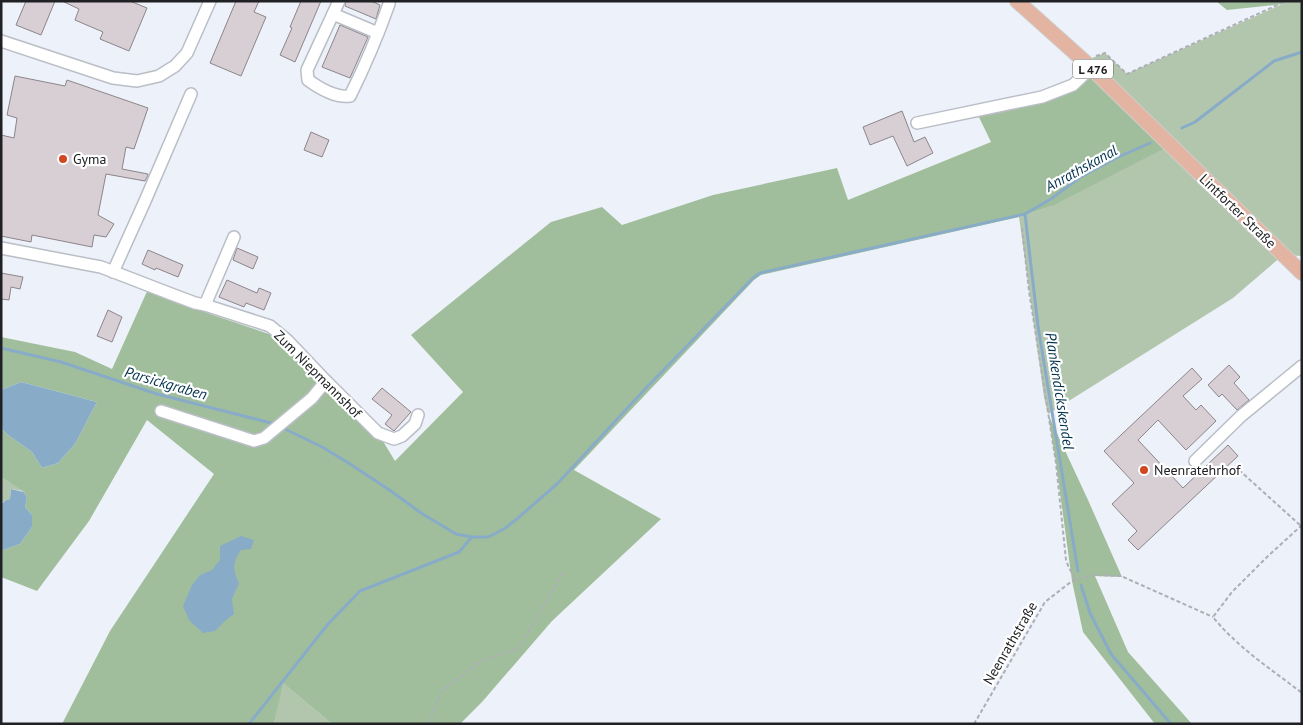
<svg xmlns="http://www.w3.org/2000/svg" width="1303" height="725" font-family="'PT Sans',sans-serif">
  <rect width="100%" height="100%" fill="#edf1f9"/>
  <g fill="#b2c6ae">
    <polygon points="1289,1 1302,1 1302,256 1283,255 1233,298 1048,414 1044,397 1019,217 1052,206 1084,61 1105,53 1127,74"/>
    <polygon points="1,477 23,491 11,489 10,499 6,500 1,503"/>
    <polygon points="282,682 332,724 274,724"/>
  </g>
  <g fill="#a1be9c">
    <polygon points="1216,1 1289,1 1283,4 1227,10"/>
    <polygon points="1091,68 1171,145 1052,206 1019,217 761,275 754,280 574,470 661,519 552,621 482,702 460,724 332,724 283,683 274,724 62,724 110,631 214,474 147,420 89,521 37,591 1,577 1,551 20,544 32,527 32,515 25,507 27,498 24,492 1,477 1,428 8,435 32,452 42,468 58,463 75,444 97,402 21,382 1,390 1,337 75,352 112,369 149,287 210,314 275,336 339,393 378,433 395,461 463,392 411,335 551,222 602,207 622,225 713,195 837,168 848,200 991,142 976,111 1042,97"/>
    <polygon points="1048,414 1088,500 1122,577 1095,576 1128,652 1192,724 1155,724 1083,632 1072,581 1056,463"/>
  </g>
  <g fill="#88acc8">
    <polygon points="21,382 97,402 75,444 58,463 42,468 32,452 8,435 1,428 1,390"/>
    <polygon points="11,489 24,492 27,498 25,507 32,515 32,527 20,544 1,551 1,504 6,500 10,499"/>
    <path d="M241,536L254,540L251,549L241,550C232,564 233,569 239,583L232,599L234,614L226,620L215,631L203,633L189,620L183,606L192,585L200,575L212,570L220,560V546Z"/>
  </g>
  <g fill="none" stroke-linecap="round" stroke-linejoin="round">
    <g stroke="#88acc8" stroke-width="3">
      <polyline points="1182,128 1195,122 1274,61 1302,52"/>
      <polyline points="1025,214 1038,326 1078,571"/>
      <polyline points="1,348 61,362 157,394 275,424"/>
      <polyline points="281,427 322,447 347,462 391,491 421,513 456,534 472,537 488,537 504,529 518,518 557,484 648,386 753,278 760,273 1025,214 1051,199 1079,178 1116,158 1150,143"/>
      <polyline points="1081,585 1090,613 1111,654 1171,724"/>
      <polyline points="249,724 328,624 360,591 459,552 472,537"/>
    </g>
  </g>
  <g fill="#d7cfd4" stroke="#8c858b">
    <polygon points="26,1 55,1 41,35 16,25"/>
    <polygon points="62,1 130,1 147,8 129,51 100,39 103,32 75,20 79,9"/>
    <polygon points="236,1 259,1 254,12 266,17 241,76 210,63"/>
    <polygon points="301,1 321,1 295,62 280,55 292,28 290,27"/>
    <polygon points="346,1 371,1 380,5 376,19 345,6"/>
    <polygon points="340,25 368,37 350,78 322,67"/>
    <polygon points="15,76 65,86 67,80 148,108 134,149 126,147 122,169 148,174 148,175 145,181 106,174 98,215 114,224 106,237 94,235 92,247 32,235 31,242 1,236 1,135 14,138 17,118 7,115"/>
    <polygon points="902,111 914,142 925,137 933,153 907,166 893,136 870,145 863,127"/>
    <polygon points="311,132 329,140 322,157 304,150"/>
    <polygon points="237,248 258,257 253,269 233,260"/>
    <polygon points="148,250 183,265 178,277 156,268 155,270 142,264"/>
    <polygon points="1,273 23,277 20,289 11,287 9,300 1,299"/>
    <polygon points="227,280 257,293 259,288 271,293 264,310 246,303 244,307 219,297"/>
    <polygon points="108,310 122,317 112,342 97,336"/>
    <polygon points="1229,365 1240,377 1234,383 1249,400 1237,410 1222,394 1219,397 1208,385"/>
    <polygon points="1192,368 1202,379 1183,396 1196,410 1201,405 1216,421 1186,450 1158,420 1138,440 1183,488 1228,445 1238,456 1138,550 1128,540 1137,531 1112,504 1134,483 1104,451"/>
    <polygon points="382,388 411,412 394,431 385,424 392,415 372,399"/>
  </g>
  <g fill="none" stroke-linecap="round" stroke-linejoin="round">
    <defs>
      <g id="minor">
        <path d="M339,1L307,70L308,80C319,88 336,98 350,96C365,66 378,35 389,4V1"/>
        <polyline points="333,14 378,33"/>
        <polyline points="1,41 113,78 137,81 159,76 175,66 187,53 210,1"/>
        <polyline points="917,123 1042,97 1073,85 1091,68"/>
        <polyline points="1,248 101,267 171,294 195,303 205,305 234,237"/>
        <polyline points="113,272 145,201 191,94"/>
        <polyline points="205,305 270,326 288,341 326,381 378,433 394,439 402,436 415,424 418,415"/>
        <polyline points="161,411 254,441 264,438 312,398 326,381"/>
        <polyline points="1195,461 1241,416 1302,366"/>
      </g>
      <polyline id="major" points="1017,1 1084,61 1302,273"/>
    </defs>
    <use href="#minor" stroke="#babec6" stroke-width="14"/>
    <use href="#major" stroke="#cececf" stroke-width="16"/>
    <g stroke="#acafb5" stroke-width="2" stroke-dasharray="4 2.5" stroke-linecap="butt">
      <polyline points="1096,56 1105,53 1127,74 1286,1"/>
      <polyline points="1022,228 1029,291 1056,463 1066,560 1069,568 1076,579"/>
      <polyline points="1239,470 1301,526"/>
      <path d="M1302,525L1268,556L1232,592L1213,617C1237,647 1271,669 1302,693"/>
      <polyline points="429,724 441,692 479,662 519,648 564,571"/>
      <polyline points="974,724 1045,602 1072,581 1095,575 1121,576 1213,617"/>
    </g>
    <use href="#minor" stroke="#fff" stroke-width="11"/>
    <use href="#major" stroke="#e3b4a1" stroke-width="14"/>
  </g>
  <g fill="#d14724" stroke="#fff" stroke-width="2">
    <circle cx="63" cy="159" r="5"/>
    <circle cx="1144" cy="470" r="5"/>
  </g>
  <g text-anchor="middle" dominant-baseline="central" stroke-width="4.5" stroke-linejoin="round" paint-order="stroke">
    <rect fill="#fff" stroke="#636466" stroke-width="1" x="1073" y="59.5" width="40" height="19" rx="4"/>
    <g font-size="12" font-weight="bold" fill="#202124">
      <text x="1093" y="69">L 476</text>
    </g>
    <g font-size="14" fill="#202124" stroke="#fff" text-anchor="start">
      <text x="73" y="159">Gyma</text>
      <text x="1154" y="470">Neenratehrhof</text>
    </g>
    <g font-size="14" fill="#202124" stroke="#fff">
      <text transform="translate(1238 211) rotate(44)">Lintforter Straße</text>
      <text transform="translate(318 374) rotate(45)">Zum Niepmannshof</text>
      <text transform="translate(1010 643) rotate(-60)">Neenrathstraße</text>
    </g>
    <g font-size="15" font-style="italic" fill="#01314d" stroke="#fff">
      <text transform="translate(1081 168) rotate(-29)">Anrathskanal</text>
      <text transform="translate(166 383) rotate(16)">Parsickgraben</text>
      <text transform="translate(1060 391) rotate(81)">Plankendickskendel</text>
    </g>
  </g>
  <rect width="1303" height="725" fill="none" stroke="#202124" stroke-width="5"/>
</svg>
